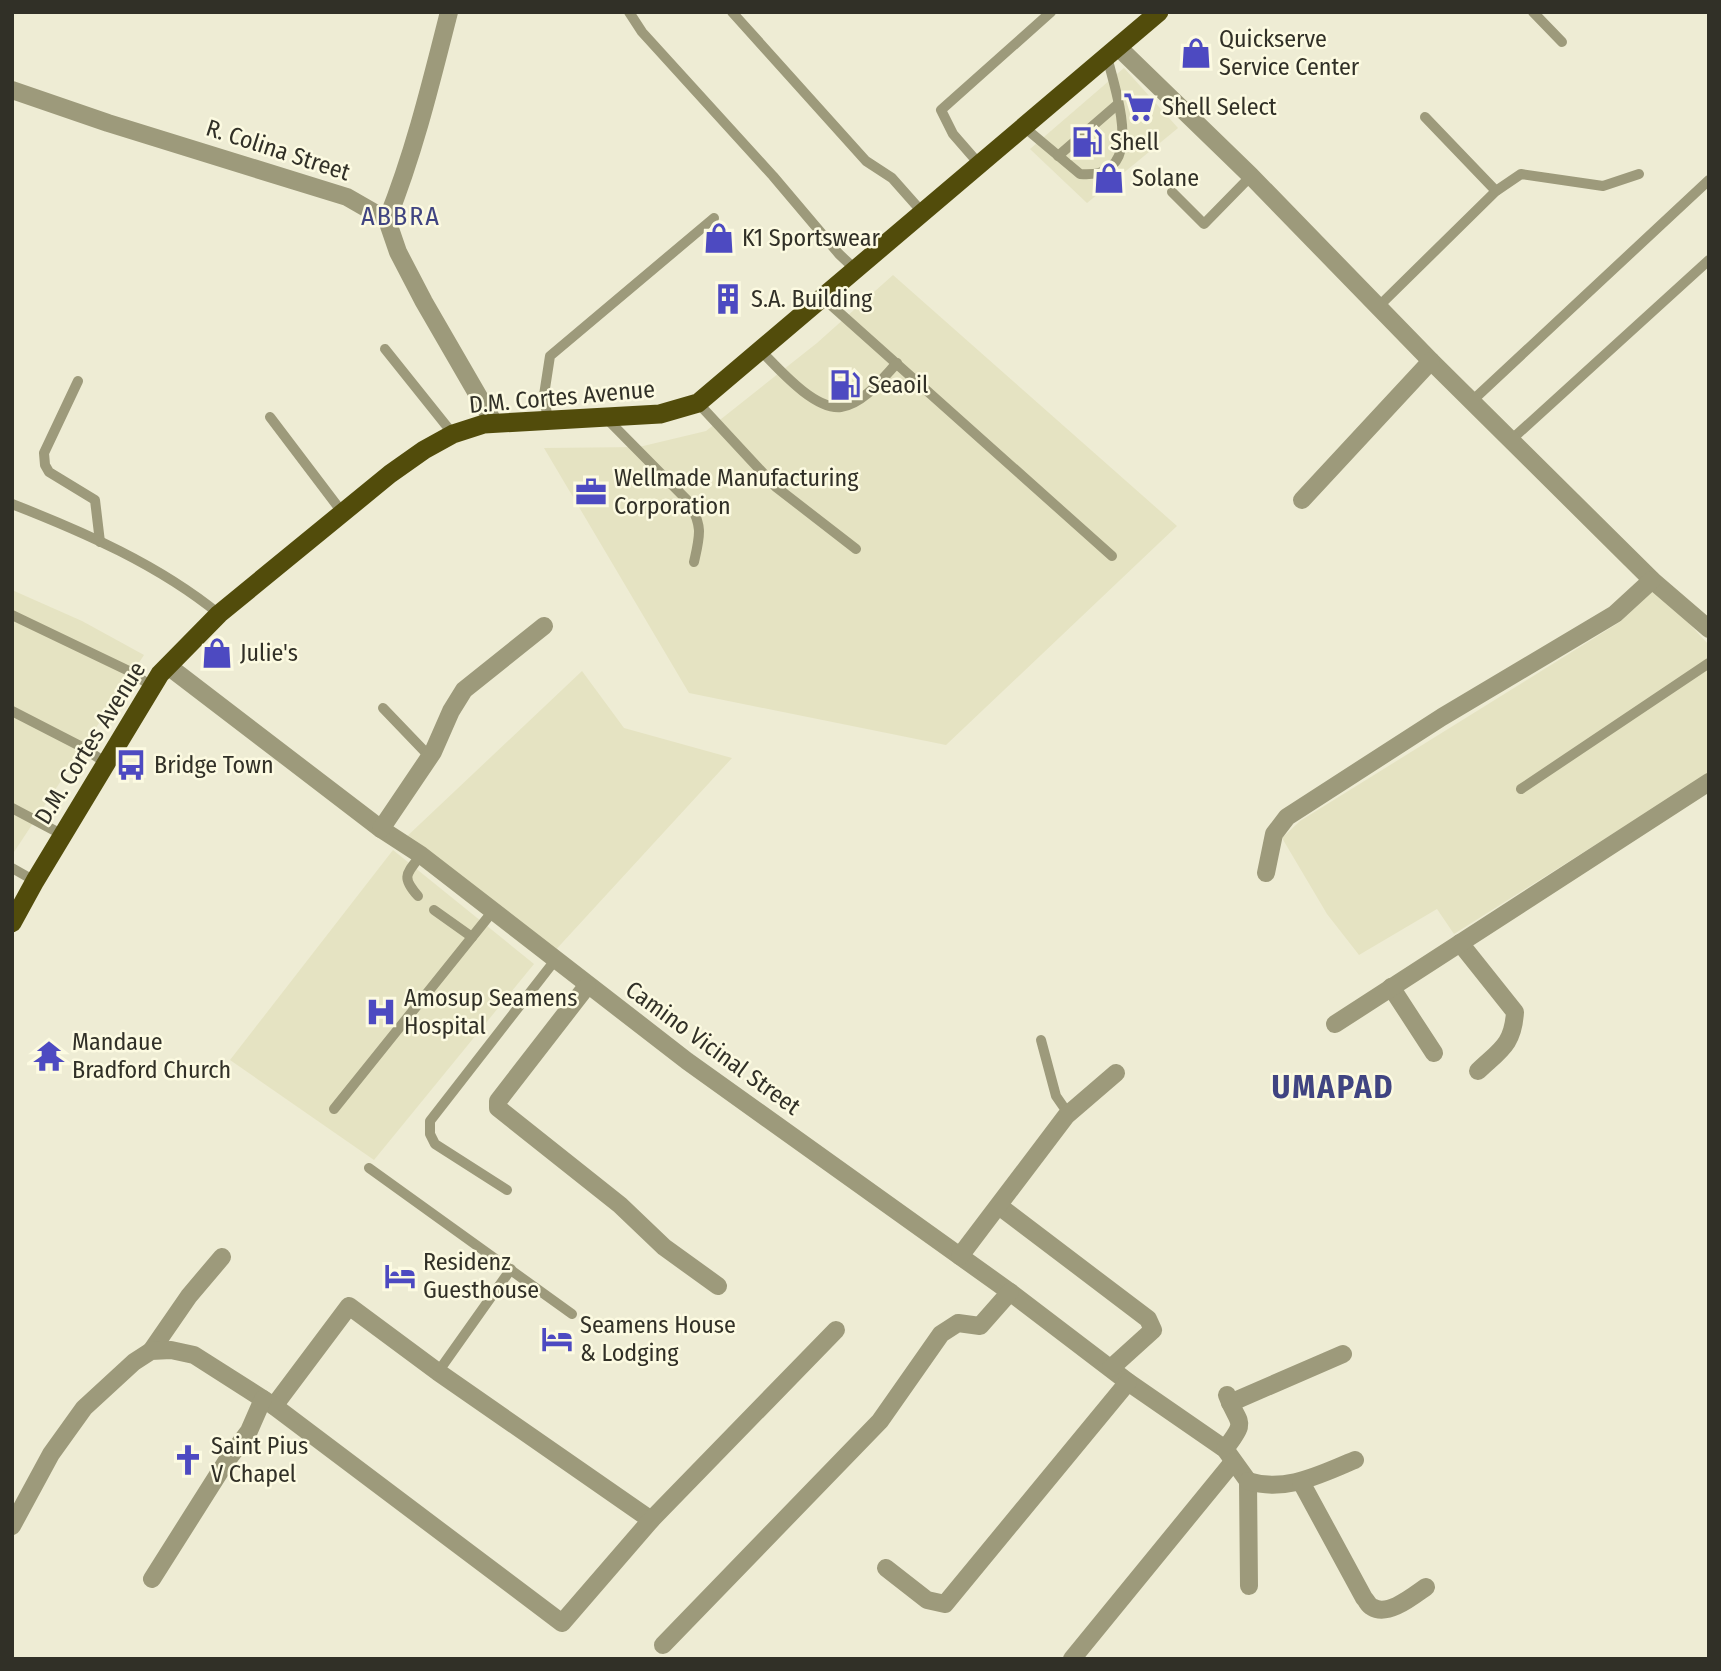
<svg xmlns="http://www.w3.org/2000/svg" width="1721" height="1671" font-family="'Fira Sans Condensed',sans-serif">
  <rect width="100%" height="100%" fill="#eeecd4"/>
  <g fill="#e5e3c2">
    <polygon points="1124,68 1178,128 1087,203 1030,149"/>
    <polygon points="893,275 1177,526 946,745 689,693 544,448 639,447 706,431 817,343"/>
    <polygon points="1656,588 1709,645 1709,773 1454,934 1437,909 1359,955 1327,914 1282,838 1300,821 1620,622"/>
    <polygon points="12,590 82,621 144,655 12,855"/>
    <polygon points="582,671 624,728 732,758 551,955 402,841"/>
    <polygon points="393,850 534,964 374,1160 230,1060"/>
  </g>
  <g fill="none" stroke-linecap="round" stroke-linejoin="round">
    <g stroke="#9d9a7b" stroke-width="10">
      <polyline points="629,12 642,32 773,176 839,254 856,270"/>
      <polyline points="732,12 866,161 892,178 923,213"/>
      <polyline points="1533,12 1562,42"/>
      <polyline points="1425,117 1496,191"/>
      <path d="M1024,127L1080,174C1149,180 1115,92 1107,56"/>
      <polyline points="1058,156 1118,104"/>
      <polyline points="980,165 953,134 941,110 1051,12"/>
      <polyline points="1172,192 1204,224 1251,176"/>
      <polyline points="823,298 1112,556"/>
      <polyline points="1379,306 1496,191 1521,174 1603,186 1639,174"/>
      <polyline points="385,349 453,434"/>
      <path d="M761,351C779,369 814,410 841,407C863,404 882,379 897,363"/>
      <polyline points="78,381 44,453 45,465 49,472 95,500 100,542"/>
      <polyline points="1472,401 1709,180"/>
      <polyline points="698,403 776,487 856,549"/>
      <polyline points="270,417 342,512"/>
      <path d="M605,417L689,502C703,527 700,535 694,562"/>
      <polyline points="548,421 544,395 550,356 714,218"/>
      <polyline points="1511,440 1709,260"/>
      <path d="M12,504C84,532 159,565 219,614"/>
      <polyline points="12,615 131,672 151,686"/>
      <polyline points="383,708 430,757"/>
      <polyline points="12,711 82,747 106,763"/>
      <polyline points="1521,789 1709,663"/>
      <polyline points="12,808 63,835"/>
      <polyline points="12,868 35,881"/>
      <path d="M418,896C401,877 406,874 421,855"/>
      <polyline points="434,910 472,937"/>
      <polyline points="1041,1040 1056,1096 1065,1109 1066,1116"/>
      <polyline points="334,1109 493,911"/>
      <polyline points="369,1168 572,1314"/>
      <polyline points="507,1190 435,1144 430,1134 430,1121 556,959"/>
      <polyline points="438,1372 511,1269"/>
    </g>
    <g stroke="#9d9a7b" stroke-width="18">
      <polyline points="1118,47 1251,176 1431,361 1652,580 1709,629"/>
      <polyline points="12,90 108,123 347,197 387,220 398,252 424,302 494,423"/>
      <path d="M387,220C414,153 431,83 449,12"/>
      <polyline points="1302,500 1431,361"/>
      <polyline points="168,666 381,829 421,855 687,1061 1010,1292 1128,1382 1225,1449 1248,1481 1249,1586"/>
      <polyline points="381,829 433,752 451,711 464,690 544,626"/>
      <polyline points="1266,873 1274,834 1287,817 1442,717 1615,614 1652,580"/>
      <path d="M1460,943L1515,1012C1513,1045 1500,1050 1478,1071"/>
      <polyline points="587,986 498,1101 498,1108 620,1205 664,1247 718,1286"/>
      <polyline points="1391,987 1434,1053"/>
      <polyline points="1335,1024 1709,782"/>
      <polyline points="999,1206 1148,1319 1153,1330 1111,1368"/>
      <polyline points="960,1256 1066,1116 1116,1073"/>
      <polyline points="151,1351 189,1296 222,1257"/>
      <polyline points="1230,1403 1343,1354"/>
      <polyline points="274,1406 349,1306 438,1372 651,1520"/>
      <path d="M1225,1449C1249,1418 1238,1426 1227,1395"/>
      <path d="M1248,1481C1286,1493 1320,1474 1355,1460"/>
      <path d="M1301,1482L1364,1598C1367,1601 1368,1605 1372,1607C1388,1617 1413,1596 1426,1587"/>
      <polyline points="12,1526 51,1454 84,1408 134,1362 151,1351 171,1350 194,1355 274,1406 562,1623 651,1520 836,1330"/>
      <polyline points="886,1568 927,1600 945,1604 1128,1382"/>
      <polyline points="152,1579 226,1462 249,1431 263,1399"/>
      <polyline points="663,1645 880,1421 941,1334 958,1323 980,1326 1010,1292"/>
      <polyline points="1072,1659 1233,1462"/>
    </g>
    <polyline stroke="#524c0b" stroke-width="19" points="12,923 35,881 160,674 219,614 390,474 424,450 453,434 484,424 660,414 698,403 1159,12"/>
  </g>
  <defs>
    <symbol id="shop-bare" viewBox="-9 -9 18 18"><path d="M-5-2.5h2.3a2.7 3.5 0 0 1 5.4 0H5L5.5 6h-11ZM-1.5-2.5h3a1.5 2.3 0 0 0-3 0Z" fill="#4d4ac1" stroke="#fcfae1" stroke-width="2.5" paint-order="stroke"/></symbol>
    <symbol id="supermarket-bare" viewBox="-9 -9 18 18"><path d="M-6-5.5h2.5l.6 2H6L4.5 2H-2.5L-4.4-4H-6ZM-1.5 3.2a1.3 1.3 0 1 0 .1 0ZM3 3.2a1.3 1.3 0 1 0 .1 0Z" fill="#4d4ac1" stroke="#fcfae1" stroke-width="2.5" paint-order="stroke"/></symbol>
    <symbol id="fuel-bare" viewBox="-9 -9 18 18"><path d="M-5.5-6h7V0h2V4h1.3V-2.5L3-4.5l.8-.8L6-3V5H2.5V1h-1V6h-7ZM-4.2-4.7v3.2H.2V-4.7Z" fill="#4d4ac1" stroke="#fcfae1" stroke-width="2.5" paint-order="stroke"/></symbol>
    <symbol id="building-bare" viewBox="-9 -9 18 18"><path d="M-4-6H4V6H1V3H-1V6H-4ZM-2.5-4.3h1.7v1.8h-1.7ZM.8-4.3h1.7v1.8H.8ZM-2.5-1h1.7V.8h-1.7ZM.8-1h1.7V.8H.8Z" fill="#4d4ac1" stroke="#fcfae1" stroke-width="2.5" paint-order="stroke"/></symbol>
    <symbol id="office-bare" viewBox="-9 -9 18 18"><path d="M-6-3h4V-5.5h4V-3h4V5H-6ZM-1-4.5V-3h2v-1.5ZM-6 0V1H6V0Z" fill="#4d4ac1" stroke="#fcfae1" stroke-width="2.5" paint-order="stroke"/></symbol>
    <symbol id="bus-bare" viewBox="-9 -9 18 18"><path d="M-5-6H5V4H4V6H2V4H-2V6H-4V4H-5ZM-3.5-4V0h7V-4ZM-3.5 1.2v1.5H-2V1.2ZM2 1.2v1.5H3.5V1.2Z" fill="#4d4ac1" stroke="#fcfae1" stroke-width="2.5" paint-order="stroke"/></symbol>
    <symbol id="hospital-bare" viewBox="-9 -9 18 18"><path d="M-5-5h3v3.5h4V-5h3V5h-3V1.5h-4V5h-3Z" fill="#4d4ac1" stroke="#fcfae1" stroke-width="2.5" paint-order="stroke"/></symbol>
    <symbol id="temple-bare" viewBox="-9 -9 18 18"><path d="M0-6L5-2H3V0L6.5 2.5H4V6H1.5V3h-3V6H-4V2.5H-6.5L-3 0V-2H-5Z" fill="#4d4ac1" stroke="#fcfae1" stroke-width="2.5" paint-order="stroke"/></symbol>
    <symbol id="hotel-bare" viewBox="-9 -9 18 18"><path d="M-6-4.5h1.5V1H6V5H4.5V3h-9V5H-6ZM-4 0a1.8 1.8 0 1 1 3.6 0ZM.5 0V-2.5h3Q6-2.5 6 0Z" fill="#4d4ac1" stroke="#fcfae1" stroke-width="2.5" paint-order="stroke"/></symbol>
    <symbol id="church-bare" viewBox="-9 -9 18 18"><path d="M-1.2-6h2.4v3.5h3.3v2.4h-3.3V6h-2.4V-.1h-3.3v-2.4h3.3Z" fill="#4d4ac1" stroke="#fcfae1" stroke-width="2.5" paint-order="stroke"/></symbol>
  </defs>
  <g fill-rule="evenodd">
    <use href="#shop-bare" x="1174" y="31" width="44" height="44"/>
    <use href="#supermarket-bare" x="1117" y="85" width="44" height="44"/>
    <use href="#fuel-bare" x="1065" y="120" width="44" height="44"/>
    <use href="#shop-bare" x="1087" y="156" width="44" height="44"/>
    <use href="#shop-bare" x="697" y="216" width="44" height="44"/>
    <use href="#building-bare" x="706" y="277" width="44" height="44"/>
    <use href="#fuel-bare" x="823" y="363" width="44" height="44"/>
    <use href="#office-bare" x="569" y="470" width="44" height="44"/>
    <use href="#shop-bare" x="195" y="631" width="44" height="44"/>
    <use href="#bus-bare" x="109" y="743" width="44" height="44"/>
    <use href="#hospital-bare" x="359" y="990" width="44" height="44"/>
    <use href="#temple-bare" x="27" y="1034" width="44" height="44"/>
    <use href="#hotel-bare" x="378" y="1254" width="44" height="44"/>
    <use href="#hotel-bare" x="535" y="1317" width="44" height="44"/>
    <use href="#church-bare" x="166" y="1438" width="44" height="44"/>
  </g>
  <g text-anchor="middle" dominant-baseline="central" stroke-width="5" stroke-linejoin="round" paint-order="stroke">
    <g font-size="24" fill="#313027" stroke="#fcfae1" text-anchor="start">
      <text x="1219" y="39">Quickserve<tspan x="1219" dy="28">Service Center</tspan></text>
      <text x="1162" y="107">Shell Select</text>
      <text x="1110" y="142">Shell</text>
      <text x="1132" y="178">Solane</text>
      <text x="742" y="238">K1 Sportswear</text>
      <text x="751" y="299">S.A. Building</text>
      <text x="868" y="385">Seaoil</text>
      <text x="614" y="478">Wellmade Manufacturing<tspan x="614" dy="28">Corporation</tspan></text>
      <text x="240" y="653">Julie's</text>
      <text x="154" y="765">Bridge Town</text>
      <text x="404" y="998">Amosup Seamens<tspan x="404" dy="28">Hospital</tspan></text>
      <text x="72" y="1042">Mandaue<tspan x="72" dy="28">Bradford Church</tspan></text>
      <text x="423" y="1262">Residenz<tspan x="423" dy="28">Guesthouse</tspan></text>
      <text x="580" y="1325">Seamens House<tspan x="580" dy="28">&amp; Lodging</tspan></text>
      <text x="211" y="1446">Saint Pius<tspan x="211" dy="28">V Chapel</tspan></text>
    </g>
    <g font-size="24" fill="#313027" stroke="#fcfae1">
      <text transform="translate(278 150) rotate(18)">R. Colina Street</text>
      <text transform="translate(562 397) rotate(-5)">D.M. Cortes Avenue</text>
      <text transform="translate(90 743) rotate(-58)">D.M. Cortes Avenue</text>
      <text transform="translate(713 1048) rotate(36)">Camino Vicinal Street</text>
    </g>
    <g font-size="26" letter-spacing="2" fill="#404481" stroke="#fcfae1">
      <text x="401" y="216">ABBRA</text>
    </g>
    <g font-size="32" font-weight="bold" letter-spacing="2" fill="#404481" stroke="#fcfae1">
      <text x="1333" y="1087">UMAPAD</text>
    </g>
  </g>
  <rect width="1721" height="1671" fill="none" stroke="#313027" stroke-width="28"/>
</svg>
